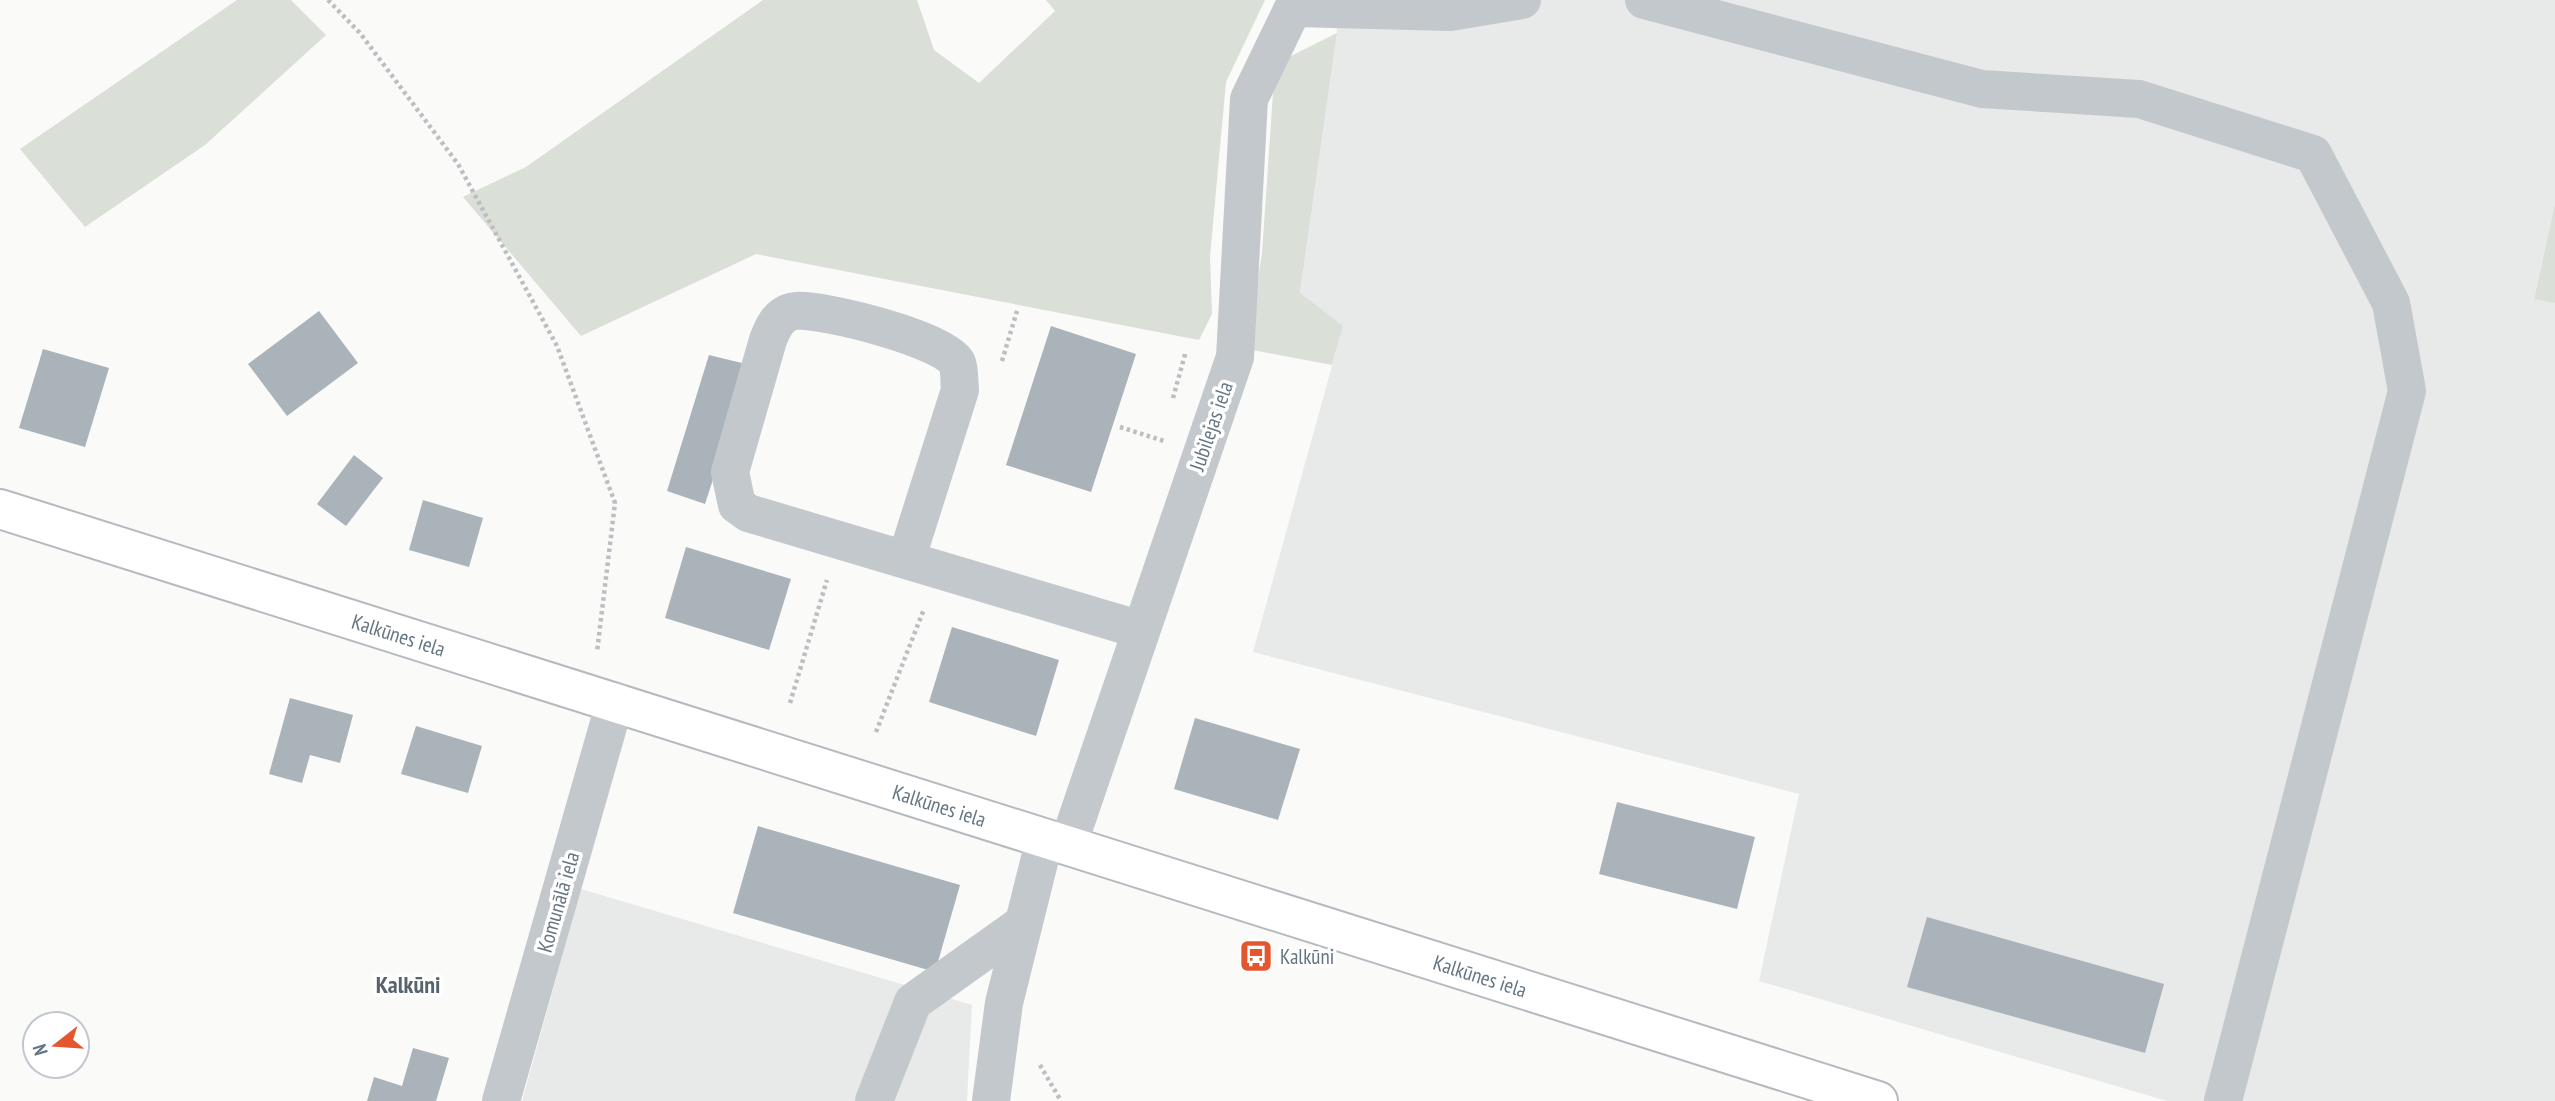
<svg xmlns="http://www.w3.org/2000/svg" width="2555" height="1101" font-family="'PT Sans Narrow',sans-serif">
  <rect width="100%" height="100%" fill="#fafaf8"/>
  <g fill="#e8e9e9">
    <polygon points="1335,0 2555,0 2555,203 2534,298 2555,303 2555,1101 2167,1101 1759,981 1799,794 1253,652 1343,326 1300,294 1337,33"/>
    <polygon points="581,889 972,1005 967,1101 522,1101"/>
  </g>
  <g fill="#dadfd7">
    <polygon points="237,0 291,0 326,35 205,145 85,227 20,149"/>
    <polygon points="763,0 917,0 934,50 979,83 1055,11 1046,0 1265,0 1226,82 1210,257 1212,314 1199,340 756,254 581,336 463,197 526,167"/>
    <polygon points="1337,33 1300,293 1343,326 1332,365 1247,349 1262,253 1275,64"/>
    <polygon points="2555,203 2555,303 2534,299"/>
  </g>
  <g fill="#aab3b9">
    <polygon points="319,311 358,363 287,416 248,364"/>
    <polygon points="1051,326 1136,354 1091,492 1006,465"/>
    <polygon points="43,349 109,368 85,447 19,428"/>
    <polygon points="709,355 750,365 705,504 667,491"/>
    <polygon points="354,455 383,478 346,526 317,504"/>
    <polygon points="423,500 483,518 469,567 409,550"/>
    <polygon points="686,547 791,579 769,650 665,618"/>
    <polygon points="952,627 1059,660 1036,736 929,702"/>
    <polygon points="290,698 353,715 340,763 310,755 302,783 269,774"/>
    <polygon points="1195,718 1300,749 1278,820 1174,789"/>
    <polygon points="416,726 482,746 468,793 401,774"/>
    <polygon points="1617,802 1755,837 1737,909 1599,874"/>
    <polygon points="758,826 960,885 935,972 733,913"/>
    <polygon points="1927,917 2164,984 2145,1053 1907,987"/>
    <polygon points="413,1048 449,1058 436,1101 367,1101 374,1077 402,1086"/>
  </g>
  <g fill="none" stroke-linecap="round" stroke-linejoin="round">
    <defs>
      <g id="major">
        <path id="s1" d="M0,509L1878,1101"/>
      </g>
    </defs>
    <use href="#major" stroke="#b5babe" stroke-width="42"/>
    <g stroke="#bbbfc2" stroke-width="4.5" stroke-dasharray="3.5 3.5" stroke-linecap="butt">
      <polyline points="328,0 360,33 458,164 557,346 615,503 597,652"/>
      <polyline points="1002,361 1017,311"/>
      <polyline points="1173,398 1186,351"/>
      <polyline points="1120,427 1164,441"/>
      <polyline points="790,703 827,580"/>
      <polyline points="876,732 924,609"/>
      <polyline points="1040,1065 1061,1101"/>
    </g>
    <g stroke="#c3c8cc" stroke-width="38">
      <polyline points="1644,0 1982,89 2139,99 2313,154 2391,303 2407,391 2223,1101"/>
      <polyline points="1296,8 1450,12 1522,0"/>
      <path d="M906,560L960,390C959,382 960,370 957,363C947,340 821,308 795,311C779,313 773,327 768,340L730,472L737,505L748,513L1141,630"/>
      <polyline points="1068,845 1235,357 1249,99 1297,0"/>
      <polyline points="501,1101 615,702"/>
      <polyline points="874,1101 913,1002 1021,925"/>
      <polyline points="991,1101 1004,1003 1045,838"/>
    </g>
    <use href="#major" stroke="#fff" stroke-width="38"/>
  </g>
  <defs>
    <symbol id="bus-square" viewBox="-11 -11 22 22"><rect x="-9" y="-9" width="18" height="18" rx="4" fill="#e4572e" stroke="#fff"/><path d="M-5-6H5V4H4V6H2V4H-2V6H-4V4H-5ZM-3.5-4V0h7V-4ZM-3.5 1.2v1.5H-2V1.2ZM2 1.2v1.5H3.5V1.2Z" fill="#fff"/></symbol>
  </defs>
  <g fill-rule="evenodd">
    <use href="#bus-square" x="1237" y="937" width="38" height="38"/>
  </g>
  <g text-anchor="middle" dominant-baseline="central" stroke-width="7" stroke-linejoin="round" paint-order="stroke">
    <g font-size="21" fill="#657683" stroke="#fff">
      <text transform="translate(1211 426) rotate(-71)">Jubilejas iela</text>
      <text stroke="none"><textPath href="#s1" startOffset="418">Kalkūnes iela</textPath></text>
      <text stroke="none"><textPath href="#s1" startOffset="985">Kalkūnes iela</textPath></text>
      <text transform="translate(558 902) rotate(-74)">Komunālā iela</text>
      <text stroke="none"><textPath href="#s1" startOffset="1552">Kalkūnes iela</textPath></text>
    </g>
    <g font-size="21" fill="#657683" stroke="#fff" text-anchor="start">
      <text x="1280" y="956">Kalkūni</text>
    </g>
    <g font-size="24" font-weight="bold" fill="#57646e" stroke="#fff">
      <text x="408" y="984">Kalkūni</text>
    </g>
  </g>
  <g transform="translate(56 1045) rotate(253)"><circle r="33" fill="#ffffff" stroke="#c1c8cd" stroke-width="2"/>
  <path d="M0-5L12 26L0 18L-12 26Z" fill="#e4572e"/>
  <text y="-10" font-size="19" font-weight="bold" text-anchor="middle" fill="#657683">N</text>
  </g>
</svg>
